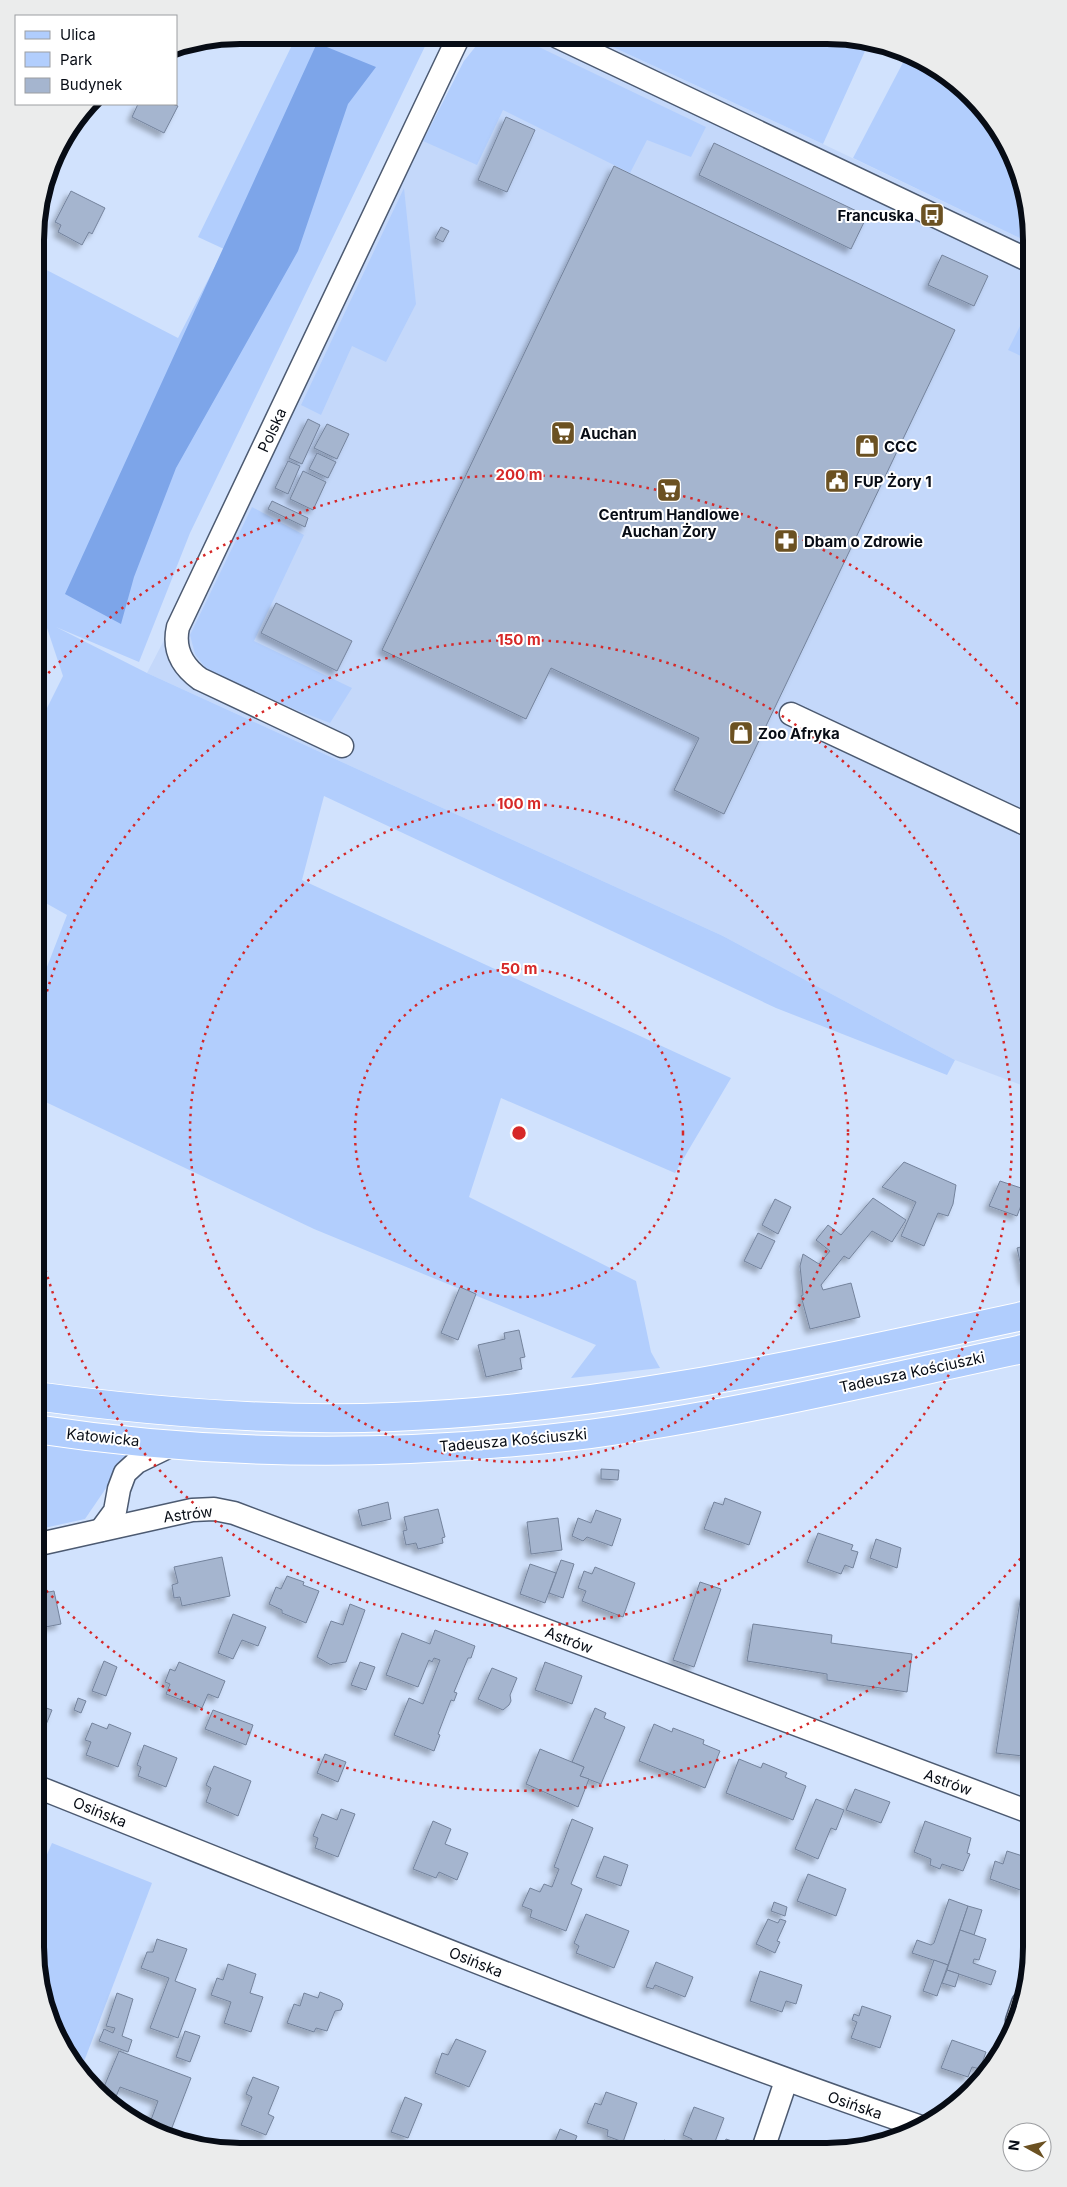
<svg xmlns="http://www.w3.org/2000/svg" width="1067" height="2187" font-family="Inter,sans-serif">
  <defs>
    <filter id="shadow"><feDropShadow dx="-4.5" dy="4.5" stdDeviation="2.5" flood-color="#0004"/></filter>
  </defs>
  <rect width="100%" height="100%" fill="#d1e2fd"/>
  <polygon fill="#c4d8fa" points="491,37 591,37 823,144 1032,244 1032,1089 955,1060 723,936 147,673 464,61"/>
  <g fill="#b2cefd">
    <polygon points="297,35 430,36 190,533 139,662 56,627 147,673 723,936 955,1060 947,1075 776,1008 324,796 302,880 731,1078 675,1173 501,1098 469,1197 636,1281 651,1352 660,1368 571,1378 596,1345 314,1229 35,1097 35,998 67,915 35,897 35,732 63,676 45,622 35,618 35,264 178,338 224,249 198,237"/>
    <polygon points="492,37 518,37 706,127 691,157 647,140 630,173 503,110 477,165 423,141 464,61 480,41"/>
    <polygon points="591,37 867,39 870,40 823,144"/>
    <polygon points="908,53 918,56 962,86 998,126 1021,174 1032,244 853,158"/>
    <polygon points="404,188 416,304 386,362 352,346 321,415 301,405"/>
    <polygon points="1032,302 1032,361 1008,350"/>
    <polygon points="252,507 304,535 254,641 352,688 330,723 294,709 207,670 195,654 190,635"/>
    <polygon points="35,1438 130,1453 85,1519 35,1530"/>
    <polygon points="52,1843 152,1883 80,2072 69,2061 46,2013 35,1947 35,1882"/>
  </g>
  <polygon fill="#7da5e9" points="317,43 376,67 348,104 298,251 176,468 134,577 121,624 65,594"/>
  <g fill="#a5b5cf" stroke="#74839c" filter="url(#shadow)">
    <polygon points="138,104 172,104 178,106 164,133 132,117"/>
    <polygon points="506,117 535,130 507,192 478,180"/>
    <polygon points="714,143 867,216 851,249 699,175"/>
    <polygon points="614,166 955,330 724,814 674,790 699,738 551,668 526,719 382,650"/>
    <polygon points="71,191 105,208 92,234 89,232 82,245 58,232 61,225 55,222"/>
    <polygon points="441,227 449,231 443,242 435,238"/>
    <polygon points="942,255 988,276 974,306 928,285"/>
    <polygon points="308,419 320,425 302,464 289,458"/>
    <polygon points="327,424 349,434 337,459 314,448"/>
    <polygon points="317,453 336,462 328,478 309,469"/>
    <polygon points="288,461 300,466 288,494 275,488"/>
    <polygon points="303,471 326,482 313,510 290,499"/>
    <polygon points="272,501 308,518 305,527 268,509"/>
    <polygon points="276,603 352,641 337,671 261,633"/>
    <polygon points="904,1162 956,1185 953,1204 948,1216 938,1213 924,1246 901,1236 916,1202 882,1187"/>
    <polygon points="1000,1181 1027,1190 1017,1216 989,1206"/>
    <polygon points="873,1198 906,1220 892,1242 872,1231 849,1259 844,1256 821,1285 823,1290 851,1283 860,1317 810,1329 801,1296 803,1295 800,1266 803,1254 819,1264 830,1251 816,1240 828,1225 841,1235"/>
    <polygon points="775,1199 791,1207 778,1234 762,1225"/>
    <polygon points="758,1233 775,1241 761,1269 744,1261"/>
    <polygon points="1032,1244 1032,1279 1024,1280 1017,1248"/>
    <polygon points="460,1287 476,1294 458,1340 441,1333"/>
    <polygon points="519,1330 525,1357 520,1358 522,1369 486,1377 478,1345 505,1339 504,1333"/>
    <polygon points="601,1469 619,1470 618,1480 601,1479"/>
    <polygon points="725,1498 761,1512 749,1545 704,1529 714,1502 723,1505"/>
    <polygon points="388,1502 391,1519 362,1526 358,1510"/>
    <polygon points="438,1509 445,1537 442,1538 443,1543 418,1549 416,1543 406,1545 403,1531 407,1530 404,1517"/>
    <polygon points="596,1510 621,1519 612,1546 587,1537 583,1541 572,1536 578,1518 591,1523"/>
    <polygon points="558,1518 562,1550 531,1554 527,1522"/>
    <polygon points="818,1533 853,1545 851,1550 858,1552 853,1568 845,1565 841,1574 807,1562"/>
    <polygon points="876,1539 901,1548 897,1568 870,1558"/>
    <polygon points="222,1557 230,1596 182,1606 180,1597 174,1598 172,1585 178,1583 174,1567"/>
    <polygon points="561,1560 574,1564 563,1598 549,1593"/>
    <polygon points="530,1564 556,1573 545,1603 520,1594"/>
    <polygon points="595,1567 635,1583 623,1617 582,1601 586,1591 578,1588 584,1571 592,1574"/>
    <polygon points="287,1576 304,1582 303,1585 319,1591 306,1623 282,1613 282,1610 269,1604 276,1587 281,1589"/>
    <polygon points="700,1582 721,1589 694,1667 673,1660"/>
    <polygon points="54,1591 61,1624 35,1629 35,1592 38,1592 38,1594"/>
    <polygon points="1021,1595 1032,1597 1032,1757 996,1753"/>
    <polygon points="350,1604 365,1610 346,1662 332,1664 331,1665 317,1657 331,1621 343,1625"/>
    <polygon points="233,1614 266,1627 258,1646 242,1640 233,1659 218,1653"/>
    <polygon points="753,1624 832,1635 831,1643 912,1654 907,1692 827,1680 827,1674 747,1661"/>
    <polygon points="435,1630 475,1646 471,1658 468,1658 454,1692 457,1693 454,1701 451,1700 438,1734 440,1735 434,1751 394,1735 409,1698 423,1704 440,1660 434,1658 432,1662 429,1660 418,1687 386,1675 402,1633 430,1644"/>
    <polygon points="104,1661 117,1667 106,1696 92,1691"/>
    <polygon points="179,1662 225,1681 218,1698 208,1694 202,1708 166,1694 170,1684 165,1682 170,1669 175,1671"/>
    <polygon points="360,1662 375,1667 366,1690 351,1685"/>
    <polygon points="545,1662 582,1676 572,1704 535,1690"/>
    <polygon points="492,1668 517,1678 510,1695 511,1701 509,1705 503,1710 478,1699"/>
    <polygon points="78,1698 86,1701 81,1713 74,1710"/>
    <polygon points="35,1704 52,1710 39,1742 35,1741"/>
    <polygon points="595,1708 606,1713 604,1718 625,1727 601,1784 580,1776 584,1767 572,1762"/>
    <polygon points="213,1710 253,1725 246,1745 205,1729"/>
    <polygon points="92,1723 107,1729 109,1724 131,1733 118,1767 86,1755 91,1742 85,1740"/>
    <polygon points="654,1724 672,1732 673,1728 704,1740 703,1744 720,1751 705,1788 639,1761"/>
    <polygon points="144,1745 177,1758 166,1787 138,1776 141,1767 137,1765"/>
    <polygon points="540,1749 584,1767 580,1776 589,1779 578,1807 526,1784"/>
    <polygon points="325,1754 346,1762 338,1782 317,1773"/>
    <polygon points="739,1759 761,1768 763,1763 787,1773 785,1777 806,1786 793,1820 726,1793"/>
    <polygon points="214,1766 251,1781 238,1816 206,1802 211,1788 206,1785"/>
    <polygon points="855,1789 890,1802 881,1823 846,1810"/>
    <polygon points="816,1799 844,1810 836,1830 831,1828 818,1859 795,1849"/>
    <polygon points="341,1809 355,1814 338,1857 315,1848 318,1838 313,1836 322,1814 337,1820"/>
    <polygon points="572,1819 593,1828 571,1884 582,1889 566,1931 530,1917 532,1910 522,1906 530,1888 540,1892 544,1884 552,1887 559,1869 554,1867"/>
    <polygon points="433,1821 451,1829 445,1844 468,1853 457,1880 439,1872 436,1878 413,1869"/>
    <polygon points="925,1821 971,1838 967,1853 970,1854 963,1871 942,1864 940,1869 930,1865 931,1859 914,1852"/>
    <polygon points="1007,1851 1032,1859 1032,1868 1023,1891 990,1879 995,1861 1003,1864"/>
    <polygon points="604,1856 628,1865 621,1886 596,1877"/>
    <polygon points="808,1874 846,1889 836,1916 797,1901"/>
    <polygon points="949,1899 968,1906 948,1965 912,1953 917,1940 931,1945 934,1943"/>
    <polygon points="774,1902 787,1907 785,1916 771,1911"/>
    <polygon points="968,1906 982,1910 974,1935 960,1930"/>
    <polygon points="586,1914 629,1931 614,1968 576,1953 579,1946 574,1943"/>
    <polygon points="768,1919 778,1923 780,1919 786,1921 777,1941 780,1942 775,1953 756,1944"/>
    <polygon points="960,1930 986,1939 979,1960 974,1959 973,1963 996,1971 991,1985 947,1970"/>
    <polygon points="157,1939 187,1949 175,1981 196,1989 178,2038 150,2028 169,1978 141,1968 147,1952 153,1952"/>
    <polygon points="934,1960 948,1965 937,1996 923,1991"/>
    <polygon points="656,1962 693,1977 685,1997 655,1985 653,1989 646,1987"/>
    <polygon points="228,1964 256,1974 250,1993 263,1997 251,2032 224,2023 231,2002 211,1995 217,1978 223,1980"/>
    <polygon points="947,1970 959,1974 955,1987 942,1983"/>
    <polygon points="760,1971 802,1985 796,2004 786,2001 782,2012 750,2001"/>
    <polygon points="320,1992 340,2000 343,2004 341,2010 335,2011 327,2031 316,2028 314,2032 287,2023 294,2004 300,2006 304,1993 318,1998"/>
    <polygon points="117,1993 133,1999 122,2036 132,2040 128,2052 99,2041 104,2029 113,2033 115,2028 106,2026"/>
    <polygon points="862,2006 891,2016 880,2048 851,2038 857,2022 852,2020 854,2014 859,2016"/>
    <polygon points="185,2031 200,2036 190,2062 176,2057"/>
    <polygon points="456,2039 486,2051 469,2087 435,2073 442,2053 448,2055"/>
    <polygon points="952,2040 986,2052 980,2069 972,2067 968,2077 941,2068"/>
    <polygon points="119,2051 191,2078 168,2138 148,2128 158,2101 120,2087 115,2099 101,2094"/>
    <polygon points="253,2077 279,2087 268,2114 274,2117 266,2135 241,2125 252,2097 246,2094"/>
    <polygon points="606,2092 637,2103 623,2142 607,2136 608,2130 587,2123 595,2103 601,2105"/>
    <polygon points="405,2097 422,2104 408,2138 391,2132"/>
    <polygon points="694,2107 724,2118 713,2147 704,2143 701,2150 690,2145 692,2139 683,2135"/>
    <polygon points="560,2129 577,2136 571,2151 551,2151"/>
    <polygon points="726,2139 744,2145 741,2152 721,2152"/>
    <polygon points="664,2140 678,2145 675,2152 660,2152"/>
    <polygon points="794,2143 817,2152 791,2152"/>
  </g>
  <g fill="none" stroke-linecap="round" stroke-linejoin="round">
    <defs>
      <g id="minor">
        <polyline points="558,37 1032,262"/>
        <polyline points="791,714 1032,827"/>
        <path d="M342,746L200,679C182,666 173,649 178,627L459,36"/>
        <polyline points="101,1530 115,1511 119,1489 125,1473 137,1462 172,1445"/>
        <polyline points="35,1545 192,1510 214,1509 234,1513 1032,1813"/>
        <path d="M35,1786C329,1903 622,2024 921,2127"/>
        <polyline points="1017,2021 1023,2003"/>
        <polyline points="762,2152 786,2081"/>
      </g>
      <g id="major">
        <path d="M35,1396C154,1412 273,1422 393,1417C610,1409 821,1359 1032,1314"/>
        <path d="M35,1429C219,1457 406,1457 590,1434C738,1414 885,1378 1032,1347"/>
      </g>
    </defs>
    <use href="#minor" stroke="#4c5a71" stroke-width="25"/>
    <use href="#major" stroke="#fff" stroke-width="30"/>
    <use href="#minor" stroke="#fff" stroke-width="22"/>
    <use href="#major" stroke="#b0cdfd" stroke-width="28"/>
  </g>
  <g fill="none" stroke="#d62828" stroke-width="2.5" stroke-dasharray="2.5 5">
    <circle cx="519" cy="1133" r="164"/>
    <circle cx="519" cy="1133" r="329"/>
    <path d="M36 1035A493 493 0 1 1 36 1231"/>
    <path d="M1030 1547A658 658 0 0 1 38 1582M38 684A658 658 0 0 1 1030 719"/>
  </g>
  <defs>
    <symbol id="bus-square" viewBox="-11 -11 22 22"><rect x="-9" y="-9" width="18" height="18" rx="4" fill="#6b5122" stroke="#fff"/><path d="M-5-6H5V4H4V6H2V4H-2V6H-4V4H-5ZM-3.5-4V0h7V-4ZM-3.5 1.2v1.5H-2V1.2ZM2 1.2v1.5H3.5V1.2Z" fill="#fff"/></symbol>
    <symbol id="supermarket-square" viewBox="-11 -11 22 22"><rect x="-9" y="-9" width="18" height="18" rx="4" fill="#6b5122" stroke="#fff"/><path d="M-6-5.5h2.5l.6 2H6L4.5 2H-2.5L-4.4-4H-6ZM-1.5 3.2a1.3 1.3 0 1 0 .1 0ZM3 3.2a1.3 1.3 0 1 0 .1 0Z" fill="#fff"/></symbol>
    <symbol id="shop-square" viewBox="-11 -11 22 22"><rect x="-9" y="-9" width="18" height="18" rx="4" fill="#6b5122" stroke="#fff"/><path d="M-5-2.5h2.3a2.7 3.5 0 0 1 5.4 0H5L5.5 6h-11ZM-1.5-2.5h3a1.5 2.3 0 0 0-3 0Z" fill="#fff"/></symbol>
    <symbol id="civic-square" viewBox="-11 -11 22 22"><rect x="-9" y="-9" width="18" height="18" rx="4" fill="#6b5122" stroke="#fff"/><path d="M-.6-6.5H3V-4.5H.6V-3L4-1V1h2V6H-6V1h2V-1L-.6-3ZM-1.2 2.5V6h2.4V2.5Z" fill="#fff"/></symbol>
    <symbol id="pharmacy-square" viewBox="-11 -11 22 22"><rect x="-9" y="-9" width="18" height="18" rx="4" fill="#6b5122" stroke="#fff"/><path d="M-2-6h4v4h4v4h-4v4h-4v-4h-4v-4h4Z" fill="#fff"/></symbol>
  </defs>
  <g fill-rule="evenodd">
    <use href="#bus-square" x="918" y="201" width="28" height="28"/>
    <use href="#supermarket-square" x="549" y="419" width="28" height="28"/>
    <use href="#shop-square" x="853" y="432" width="28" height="28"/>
    <use href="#civic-square" x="823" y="467" width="28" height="28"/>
    <use href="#supermarket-square" x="655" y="476" width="28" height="28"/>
    <use href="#pharmacy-square" x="772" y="527" width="28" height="28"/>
    <use href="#shop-square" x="727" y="719" width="28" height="28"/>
  </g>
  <g text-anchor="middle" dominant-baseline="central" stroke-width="4" stroke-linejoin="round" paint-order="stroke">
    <g font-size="15" font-weight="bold" fill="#070c15" stroke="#fff" text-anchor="start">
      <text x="914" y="215" text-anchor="end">Francuska</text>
      <text x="580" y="433">Auchan</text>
      <text x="884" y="446">CCC</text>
      <text x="854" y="481">FUP Żory 1</text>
      <text x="669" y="514" text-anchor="middle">Centrum Handlowe<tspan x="669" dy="17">Auchan Żory</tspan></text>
      <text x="804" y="541">Dbam o Zdrowie</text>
      <text x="758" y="733">Zoo Afryka</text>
    </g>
    <g font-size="15" fill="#070c15" stroke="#fff">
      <text transform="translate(272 430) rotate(-65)">Polska</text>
      <text transform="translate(912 1372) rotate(-12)">Tadeusza Kościuszki</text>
      <text transform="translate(103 1437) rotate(6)">Katowicka</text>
      <text transform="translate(513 1440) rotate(-5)">Tadeusza Kościuszki</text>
      <text transform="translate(188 1514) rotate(-7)">Astrów</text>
      <text transform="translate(569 1640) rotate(21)">Astrów</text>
      <text transform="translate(948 1782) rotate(20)">Astrów</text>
      <text transform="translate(100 1812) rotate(22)">Osińska</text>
      <text transform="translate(476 1962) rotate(22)">Osińska</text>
      <text transform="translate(855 2105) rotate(19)">Osińska</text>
    </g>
  </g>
  <path d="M0 0H1067V2187H0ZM240 44H827A196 196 0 0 1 1023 240V1947A196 196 0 0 1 827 2143H240A196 196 0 0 1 44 1947V240A196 196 0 0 1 240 44Z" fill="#ebecec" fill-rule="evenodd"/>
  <path fill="none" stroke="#070c15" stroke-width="6" d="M240 44H827A196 196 0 0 1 1023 240V1947A196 196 0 0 1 827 2143H240A196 196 0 0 1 44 1947V240A196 196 0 0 1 240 44Z"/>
  <circle cx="519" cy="1133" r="8" fill="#d62828" stroke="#fff" stroke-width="2.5"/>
  <g font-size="15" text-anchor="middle" font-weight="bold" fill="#d62828" stroke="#fff" stroke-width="4" stroke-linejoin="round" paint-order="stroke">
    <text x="519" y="480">200 m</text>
    <text x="519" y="645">150 m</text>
    <text x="519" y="809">100 m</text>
    <text x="519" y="974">50 m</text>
  </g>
  <rect x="15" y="15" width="162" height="90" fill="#ffffff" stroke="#9c9ea1"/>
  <rect x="25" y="31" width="25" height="8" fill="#b0cdfd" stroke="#9c9ea1"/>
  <text x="60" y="40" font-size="15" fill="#070c15">Ulica</text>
  <rect x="25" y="52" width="25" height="15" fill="#b2cefd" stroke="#9c9ea1"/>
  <text x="60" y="65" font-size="15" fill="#070c15">Park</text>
  <rect x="25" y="78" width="25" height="15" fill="#a5b5cf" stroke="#9c9ea1"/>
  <text x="60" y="90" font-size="15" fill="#070c15">Budynek</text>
  <g transform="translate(1027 2147) rotate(278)"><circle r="24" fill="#ffffff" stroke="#9c9ea1"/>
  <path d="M0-4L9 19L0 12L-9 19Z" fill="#6b5122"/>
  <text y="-8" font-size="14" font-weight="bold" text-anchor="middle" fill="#070c15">N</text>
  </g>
</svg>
